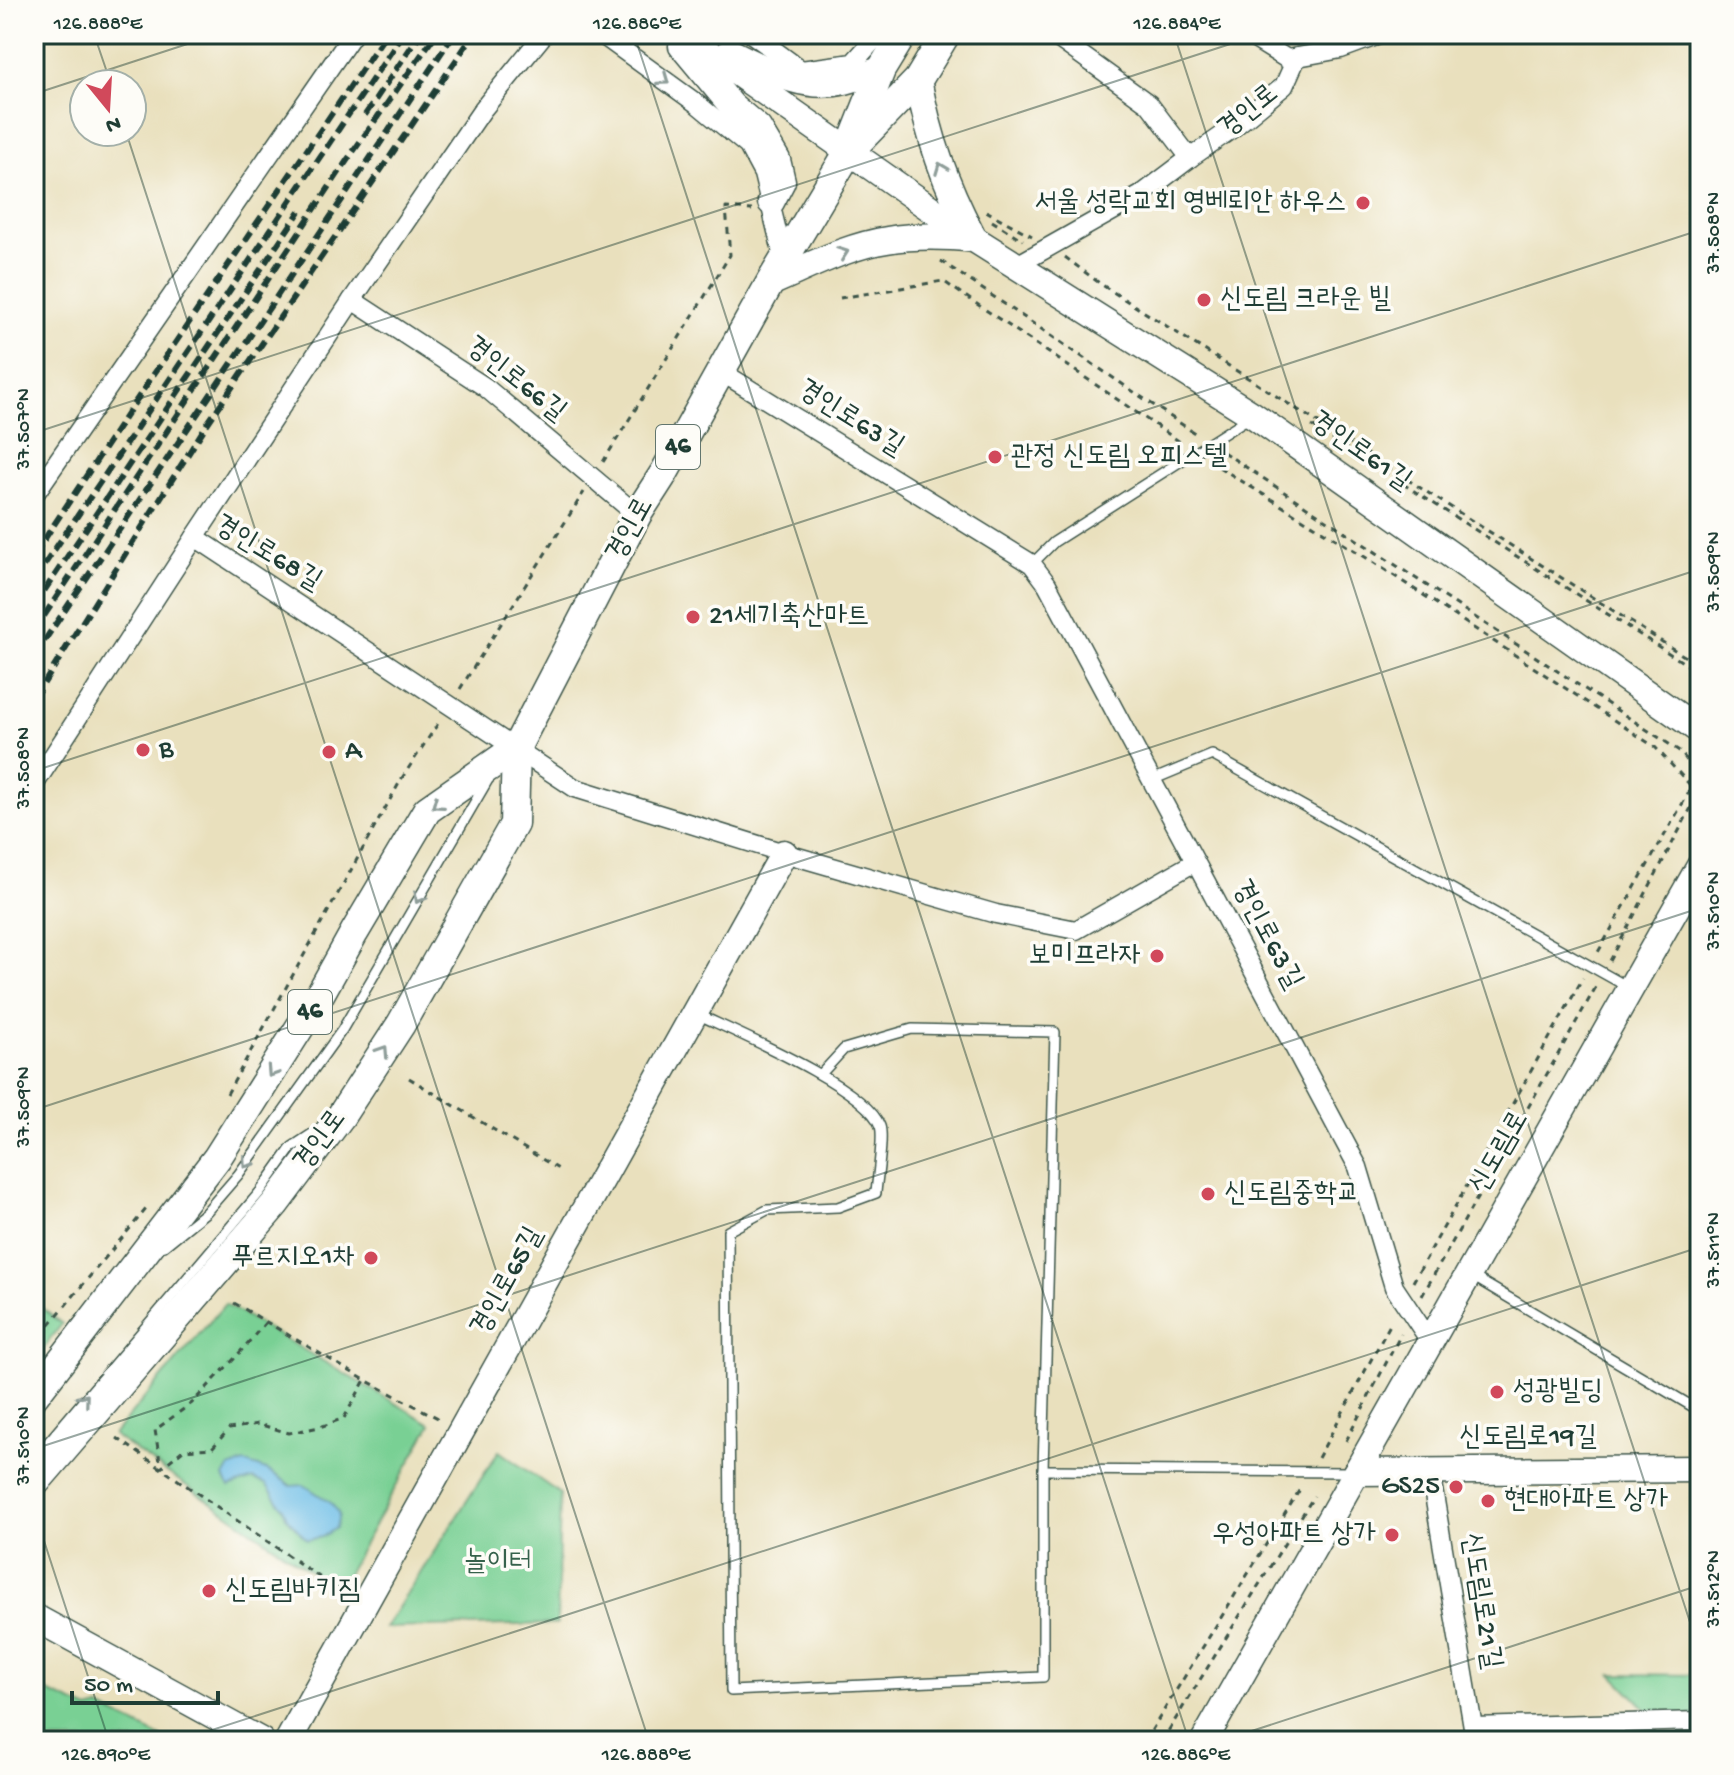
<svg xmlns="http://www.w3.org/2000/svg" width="1734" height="1775" font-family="'Gochi Hand','Poor Story',sans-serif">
  <rect width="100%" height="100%" fill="#fdfcf7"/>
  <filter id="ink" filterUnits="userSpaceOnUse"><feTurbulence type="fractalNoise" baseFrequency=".0125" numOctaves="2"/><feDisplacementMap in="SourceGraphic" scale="16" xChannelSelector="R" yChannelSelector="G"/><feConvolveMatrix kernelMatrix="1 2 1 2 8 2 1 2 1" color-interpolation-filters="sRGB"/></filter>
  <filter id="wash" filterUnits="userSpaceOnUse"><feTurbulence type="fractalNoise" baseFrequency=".006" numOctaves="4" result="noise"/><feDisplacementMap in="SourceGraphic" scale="32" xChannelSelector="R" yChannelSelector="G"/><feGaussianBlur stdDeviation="1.8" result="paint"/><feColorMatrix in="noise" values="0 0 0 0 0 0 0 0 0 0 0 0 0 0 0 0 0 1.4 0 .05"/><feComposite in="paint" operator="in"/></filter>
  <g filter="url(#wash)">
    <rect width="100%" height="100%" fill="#e9e0bd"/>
    <g fill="#79d094" stroke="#4c8664" stroke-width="2">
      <polygon points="34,1302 62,1324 34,1360"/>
      <polygon points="225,1304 431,1424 338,1590 113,1435"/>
      <polygon points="499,1451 560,1494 557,1624 385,1628"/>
      <polygon points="1612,1674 1700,1675 1700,1716 1654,1717"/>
      <polygon points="34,1686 89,1710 100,1707 169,1741 34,1741"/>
    </g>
    <path fill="#6cbde7" stroke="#467d8e" stroke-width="2" d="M244,1463C263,1467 276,1474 291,1486L304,1485L331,1503L339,1514L336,1528L322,1537L307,1540L287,1518L283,1508L266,1484L253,1479L229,1487L224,1477L229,1468Z"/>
  </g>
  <g filter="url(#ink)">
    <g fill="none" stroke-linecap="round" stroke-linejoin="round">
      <defs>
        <g id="lane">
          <polyline points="1032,564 1054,542 1250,417"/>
          <polyline points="1152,780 1212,755 1628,987"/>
          <path d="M697,1014C737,1033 866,1087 880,1126C884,1137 877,1179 876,1193L838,1207L767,1210L728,1231L731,1691L1043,1677V1470L1055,1032L912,1029L844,1049L821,1074"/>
          <polyline points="164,1246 206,1212 238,1175 342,1030 489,778"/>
          <polyline points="1472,1276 1700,1411"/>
          <polyline points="34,1459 260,1192 292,1147 318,1130"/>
          <polyline points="1043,1470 1352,1472"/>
        </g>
        <g id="street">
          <polyline points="601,34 696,103 748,146 763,174 784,260"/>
          <polyline points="752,34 801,70 853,63 879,34"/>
          <polyline points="1052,34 1149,104 1190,158 1233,128 1284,86 1297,57"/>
          <polyline points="1251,34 1255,39 1287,59 1341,49 1382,34"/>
          <polyline points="1017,265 1141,195 1190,158"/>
          <polyline points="352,300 485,387 637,515"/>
          <polyline points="720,371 1032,564 1047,584 1358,1167 1394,1287 1430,1341"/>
          <polyline points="34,495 353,34"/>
          <polyline points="195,537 575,788 784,853 996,914 1076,930 1195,862"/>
          <polyline points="34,785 195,537 352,300 483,109 544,34"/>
          <polyline points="1430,1471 1473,1727 1473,1741"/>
          <polyline points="1473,1727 1700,1721"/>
        </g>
        <g id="secondary">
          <polyline points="682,34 974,239 1253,415 1700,731"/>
          <polyline points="682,46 732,106 758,128 777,160 782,181 771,202"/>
          <path d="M730,52C765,69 804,92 845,81C857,78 869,73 881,70"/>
          <path d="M918,80C929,138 945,183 972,235"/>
          <path d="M770,283C808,267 847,246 887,240C916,235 945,236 974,239"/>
          <polyline points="1356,1472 1700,1469"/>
          <polyline points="34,1617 261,1741"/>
          <polyline points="288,1741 784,853"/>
          <polyline points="1204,1741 1700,866"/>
        </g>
        <g id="primary">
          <polyline points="858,142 918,80 946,34"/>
          <polyline points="34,1396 217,1158 314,1005 354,933 427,810 516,748"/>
          <polyline points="34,1484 275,1204 341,1116 401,1024 514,824 516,748 637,515 664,473 770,283 849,151 881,70 903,34"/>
        </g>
      </defs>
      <use href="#lane" stroke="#3d5549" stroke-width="12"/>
      <use href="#street" stroke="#3d5549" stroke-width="21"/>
      <use href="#secondary" stroke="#3d5549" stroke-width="29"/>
      <use href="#primary" stroke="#3d5549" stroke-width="31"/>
      <g stroke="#3d5549" stroke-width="3" stroke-dasharray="6 6" stroke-linecap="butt">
        <polyline points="986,211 1032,236"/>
        <polyline points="992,221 1023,240"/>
        <polyline points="1065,257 1102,285 1700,666"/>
        <polyline points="941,261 1196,434"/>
        <polyline points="840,298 943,281 1183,444"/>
        <polyline points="1312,426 1700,673"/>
        <polyline points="1223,452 1681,752 1700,780"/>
        <polyline points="1209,461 1370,560 1655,747 1692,787 1597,954"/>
        <polyline points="603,462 730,255 726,208 752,210"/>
        <polyline points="460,689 584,492"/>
        <polyline points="1610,961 1700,791"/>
        <polyline points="409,1078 560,1170"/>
        <polyline points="227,1094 402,778 439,722"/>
        <polyline points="1413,1282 1583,978"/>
        <polyline points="1422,1296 1597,985"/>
        <polyline points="234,1303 365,1380 440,1419"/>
        <polyline points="266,1322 234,1359 192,1403 155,1430 161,1468 183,1450 212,1448 229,1429 258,1424 289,1433 320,1427 344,1418 365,1380"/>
        <polyline points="34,1343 147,1208"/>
        <polyline points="117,1438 344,1594"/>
        <polyline points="1346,1441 1401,1334"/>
        <polyline points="1318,1458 1392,1321"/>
        <polyline points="351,1736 363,1741"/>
        <polyline points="1145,1741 1302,1486"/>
        <polyline points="1162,1741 1314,1496"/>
      </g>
      <use href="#lane" stroke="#fff" stroke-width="9"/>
      <use href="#street" stroke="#fff" stroke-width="18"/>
      <use href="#secondary" stroke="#fff" stroke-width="26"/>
      <use href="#primary" stroke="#fff" stroke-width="28"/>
      <g stroke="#1f3d34" stroke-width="6" stroke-dasharray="12 6" stroke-linecap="butt">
        <polyline points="365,115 420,34"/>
        <polyline points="34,555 143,390 386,34"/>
        <polyline points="34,580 403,34"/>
        <polyline points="34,606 300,211"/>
        <polyline points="34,631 348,159 436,34"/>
        <polyline points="34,656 454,34"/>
        <polyline points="34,699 207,424 474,34"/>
      </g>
    </g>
    <defs><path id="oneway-chevron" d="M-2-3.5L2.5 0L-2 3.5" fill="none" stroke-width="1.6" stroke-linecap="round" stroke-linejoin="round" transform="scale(2)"/></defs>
    <g stroke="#8f9e9a">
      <use href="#oneway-chevron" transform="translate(664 80) rotate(36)"/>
      <use href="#oneway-chevron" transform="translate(941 168) rotate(-111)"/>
      <use href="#oneway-chevron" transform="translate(843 253) rotate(-20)"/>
      <use href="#oneway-chevron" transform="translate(437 804) rotate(144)"/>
      <use href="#oneway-chevron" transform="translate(419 898) rotate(120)"/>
      <use href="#oneway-chevron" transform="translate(383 1051) rotate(-57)"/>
      <use href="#oneway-chevron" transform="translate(272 1072) rotate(123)"/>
      <use href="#oneway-chevron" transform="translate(247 1163) rotate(126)"/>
      <use href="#oneway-chevron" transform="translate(84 1399) rotate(-50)"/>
    </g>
  </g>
  <path fill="none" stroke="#1f3d34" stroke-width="2" stroke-opacity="0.45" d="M94,34L111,84M634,34L1189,1741M1174,34L1700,1653M34,94L218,34M126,132L649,1741M34,433L1261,34M34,771L1700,230M34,1110L1700,569M34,1449L1700,908M34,1510L109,1741M178,1741L1700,1247M1221,1741L1700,1585"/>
  <g fill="#d1495b" stroke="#fdfcf7" stroke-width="3">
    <circle cx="1363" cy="203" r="8"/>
    <circle cx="1204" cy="300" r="8"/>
    <circle cx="995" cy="457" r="8"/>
    <circle cx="693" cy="617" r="8"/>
    <circle cx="143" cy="750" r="8"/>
    <circle cx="329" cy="752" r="8"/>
    <circle cx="1157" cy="956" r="8"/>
    <circle cx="1208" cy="1194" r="8"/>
    <circle cx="371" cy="1258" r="8"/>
    <circle cx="1497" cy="1392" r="8"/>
    <circle cx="1456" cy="1487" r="8"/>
    <circle cx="1488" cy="1501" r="8"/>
    <circle cx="1392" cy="1535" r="8"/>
    <circle cx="209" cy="1591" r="8"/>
  </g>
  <g text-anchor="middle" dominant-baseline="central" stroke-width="7" stroke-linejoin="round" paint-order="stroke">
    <g fill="#fdfcf7" stroke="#62766e" stroke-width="2">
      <rect x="656" y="425" width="44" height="44" rx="6"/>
      <rect x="288" y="990" width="44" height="44" rx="6"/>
    </g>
    <g font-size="26" font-weight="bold" fill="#1f3d34">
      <text x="678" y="447">46</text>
      <text x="310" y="1012">46</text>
    </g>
    <g font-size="28" fill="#1f3d34" stroke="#fdfcf7">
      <text transform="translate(1249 112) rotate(-39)">경인로</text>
      <text transform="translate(515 380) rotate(38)">경인로66길</text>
      <text transform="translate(850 419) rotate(32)">경인로63길</text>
      <text transform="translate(1360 452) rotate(35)">경인로61길</text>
      <text transform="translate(631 530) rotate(-61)">경인로</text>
      <text transform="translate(267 554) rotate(31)">경인로68길</text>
      <text transform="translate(1266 935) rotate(62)">경인로63길</text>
      <text transform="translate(321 1141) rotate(-54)">경인로</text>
      <text transform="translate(1500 1153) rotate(-60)">신도림로</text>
      <text transform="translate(508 1282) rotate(-61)">경인로65길</text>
      <text x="1528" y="1438">신도림로19길</text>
      <text transform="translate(1480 1601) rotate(81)">신도림로21길</text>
    </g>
    <g font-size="28" fill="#1f3d34" stroke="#fdfcf7" text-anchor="start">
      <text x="1347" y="203" text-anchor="end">서울 성락교회 영베뢰안 하우스</text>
      <text x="1220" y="300">신도림 크라운 빌</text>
      <text x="1011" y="457">관정 신도림 오피스텔</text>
      <text x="709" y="617">21세기축산마트</text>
      <text x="159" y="750">B</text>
      <text x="345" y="752">A</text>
      <text x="1141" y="956" text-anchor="end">보미프라자</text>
      <text x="1224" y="1194">신도림중학교</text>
      <text x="355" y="1258" text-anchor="end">푸르지오1차</text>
      <text x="1513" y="1392">성광빌딩</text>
      <text x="1440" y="1487" text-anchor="end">GS25</text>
      <text x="1504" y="1501">현대아파트 상가</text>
      <text x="1376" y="1535" text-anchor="end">우성아파트 상가</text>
      <text x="225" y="1591">신도림바키짐</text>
    </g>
    <g font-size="28" fill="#36624c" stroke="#fdfcf7">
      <text x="498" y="1563">놀이터</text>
    </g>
  </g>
  <rect width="1734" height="1775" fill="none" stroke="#fdfcf7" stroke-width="88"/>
  <g transform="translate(108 108) rotate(162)"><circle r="38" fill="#fdfcf7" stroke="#a4b0a9" stroke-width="2"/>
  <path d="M0-6L14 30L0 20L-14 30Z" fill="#d1495b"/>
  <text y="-12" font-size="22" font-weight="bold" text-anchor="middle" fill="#1f3d34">N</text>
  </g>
  <path d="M72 1691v12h146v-12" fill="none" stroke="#1f3d34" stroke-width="4"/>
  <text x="84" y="1691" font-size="24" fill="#1f3d34" stroke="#fdfcf7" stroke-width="6" paint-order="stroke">50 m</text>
  <rect x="44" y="44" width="1646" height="1687" fill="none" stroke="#1f3d34" stroke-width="3"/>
  <g font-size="20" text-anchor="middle" fill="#1f3d34">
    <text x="98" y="29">126.888°E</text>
    <text x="637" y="29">126.886°E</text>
    <text x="1177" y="29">126.884°E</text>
    <text transform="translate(1712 233) rotate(-90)" y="7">37.508°N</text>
    <text transform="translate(22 429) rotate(-90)" y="7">37.507°N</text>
    <text transform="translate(1712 572) rotate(-90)" y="7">37.509°N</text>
    <text transform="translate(22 768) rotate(-90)" y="7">37.508°N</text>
    <text transform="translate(1712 911) rotate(-90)" y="7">37.510°N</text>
    <text transform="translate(22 1107) rotate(-90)" y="7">37.509°N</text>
    <text transform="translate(1712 1250) rotate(-90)" y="7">37.511°N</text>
    <text transform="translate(22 1446) rotate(-90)" y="7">37.510°N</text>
    <text transform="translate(1712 1589) rotate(-90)" y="7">37.512°N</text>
    <text x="106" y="1760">126.890°E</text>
    <text x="646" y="1760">126.888°E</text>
    <text x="1186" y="1760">126.886°E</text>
  </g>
</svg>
